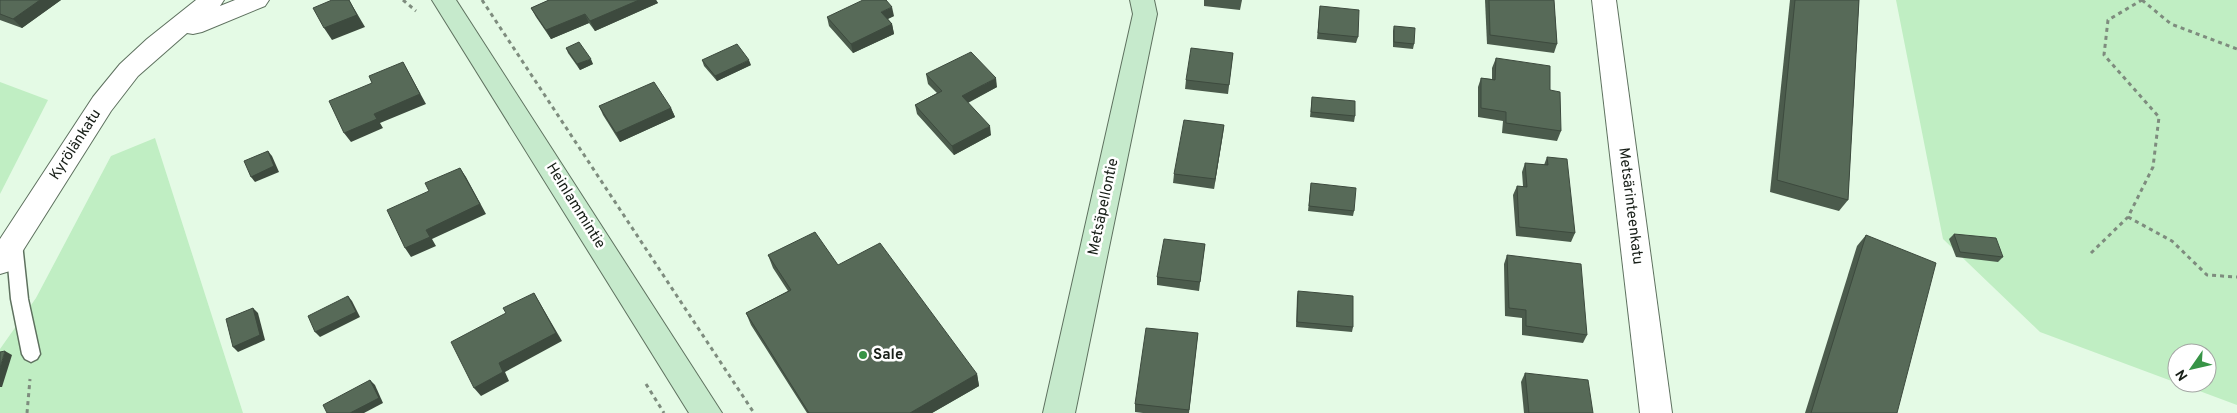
<svg xmlns="http://www.w3.org/2000/svg" width="2237" height="413" font-family="Overpass,sans-serif">
  <rect width="100%" height="100%" fill="#e4fae5"/>
  <g fill="#c0eec3">
    <polygon points="1896,0 2237,0 2237,405 2178,383 2207,383 2207,353 2177,353 2177,383 2040,332 1943,239"/>
    <polygon points="0,82 48,100 0,194"/>
    <polygon points="155,138 243,413 0,413 0,349 36,298 111,156"/>
  </g>
  <g fill="none" stroke-linecap="round" stroke-linejoin="round">
    <defs>
      <polygon id="lane" points="14,236 20,238 22,243 28,299 40,354 37,359 31,362 25,359 22,354 11,299 6,243 8,238"/>
      <g id="street">
        <polygon points="196,0 224,0 220,6 235,0 269,0 265,6 202,32 193,34 187,33 138,76 111,111 10,271 0,274 0,239 93,97 120,64 147,39"/>
        <polygon points="1592,0 1616,0 1672,413 1640,413"/>
      </g>
      <g id="secondary">
        <polygon points="432,0 456,0 722,413 689,413"/>
        <polygon points="1130,0 1154,0 1157,14 1075,413 1043,413 1133,14"/>
      </g>
    </defs>
    <use href="#lane" stroke="#5e715f" stroke-width="3"/>
    <use href="#street" stroke="#5e715f" stroke-width="2"/>
    <use href="#secondary" stroke="#5e715f" stroke-width="2"/>
    <g stroke="#7e8c7e" stroke-width="3" stroke-dasharray="4 4" stroke-linecap="butt">
      <polyline points="403,0 416,11"/>
      <polyline points="482,0 754,413"/>
      <polyline points="2142,0 2171,24 2237,49"/>
      <polyline points="2128,217 2172,241 2207,275 2237,277"/>
      <polyline points="2091,253 2128,217 2153,167 2159,117 2104,55 2108,20 2142,0"/>
      <polyline points="646,384 664,413"/>
      <polyline points="27,413 30,379"/>
    </g>
    <use href="#lane" fill="#fff" fill-rule="evenodd"/>
    <use href="#street" fill="#fff" fill-rule="evenodd"/>
    <use href="#secondary" fill="#c6eacc" fill-rule="evenodd"/>
  </g>
  <g fill="#4b5b4c">
    <polygon points="0,0 61,0 22,28 0,20"/>
    <polygon points="549,0 656,0 658,3 595,31 589,23 551,39 536,17 531,8"/>
    <polygon points="1204,0 1242,0 1240,10 1204,6"/>
    <polygon points="1485,0 1554,0 1557,44 1554,53 1487,44"/>
    <polygon points="1790,0 1859,0 1848,200 1839,211 1770,192"/>
    <polygon points="1320,6 1358,37 1356,43 1317,39"/>
    <polygon points="894,16 888,19 892,24 894,34 853,53 829,26 827,17"/>
    <polygon points="1394,26 1414,44 1413,49 1393,47 1393,31"/>
    <polygon points="566,48 593,64 580,70 568,53"/>
    <polygon points="1233,53 1228,94 1185,89 1186,80"/>
    <polygon points="1496,58 1550,90 1561,131 1557,141 1502,133 1503,121 1478,117 1478,87 1481,78 1492,79 1492,68"/>
    <polygon points="702,60 751,65 717,81 704,66"/>
    <polygon points="926,74 997,87 968,103 991,135 954,155 917,114 915,105 937,93 928,84"/>
    <polygon points="1312,97 1355,116 1354,122 1310,117"/>
    <polygon points="599,106 671,108 675,117 620,142 603,115"/>
    <polygon points="1224,125 1214,189 1173,183 1174,174"/>
    <polygon points="1547,157 1575,233 1571,242 1516,236 1513,195 1517,186 1523,186 1522,172 1525,163 1544,165"/>
    <polygon points="1311,183 1354,211 1353,216 1308,211"/>
    <polygon points="1954,234 2003,257 1998,262 1956,257 1949,239"/>
    <polygon points="1866,235 1897,413 1805,413 1857,246"/>
    <polygon points="1205,244 1199,291 1157,285 1157,277"/>
    <polygon points="768,255 838,265 977,374 979,386 932,413 807,413 751,325 746,313 788,291 773,268"/>
    <polygon points="1507,255 1587,335 1583,343 1522,335 1522,318 1505,316 1504,264"/>
    <polygon points="1298,291 1353,327 1352,332 1296,327 1297,296"/>
    <polygon points="1198,333 1189,413 1143,413 1135,412 1135,404"/>
    <polygon points="1525,373 1593,413 1524,413 1521,382"/>
  </g>
  <g fill="#3d4a3e">
    <polygon points="40,0 61,0 22,28 13,19"/>
    <polygon points="349,0 365,27 332,40 324,28"/>
    <polygon points="639,0 656,0 658,3 595,31 590,21"/>
    <polygon points="892,7 894,16 883,21 881,12"/>
    <polygon points="585,14 589,23 551,39 546,30"/>
    <polygon points="892,24 894,34 853,53 851,44"/>
    <polygon points="591,59 593,64 580,70 577,64"/>
    <polygon points="749,60 751,65 717,81 715,76"/>
    <polygon points="403,62 426,104 380,123 383,128 351,142 344,133 374,114"/>
    <polygon points="996,78 997,87 963,105 962,96"/>
    <polygon points="671,108 675,117 620,142 616,133"/>
    <polygon points="1224,125 1223,134 1214,189 1215,179"/>
    <polygon points="990,126 991,135 954,155 952,146"/>
    <polygon points="268,151 272,156 279,172 255,182 251,177"/>
    <polygon points="460,168 466,177 486,214 432,239 436,246 411,257 405,248 426,230"/>
    <polygon points="534,293 562,341 505,372 509,381 481,396 474,388"/>
    <polygon points="348,296 352,301 360,317 320,337 315,332"/>
    <polygon points="253,308 258,313 265,340 238,352 233,347"/>
    <polygon points="5,351 12,355 2,387 0,387 0,368"/>
    <polygon points="977,374 979,386 932,413 910,413"/>
    <polygon points="370,380 375,385 383,403 364,413 350,413"/>
  </g>
  <g fill="#576a58" stroke="#3d4a3e">
    <polygon points="0,0 40,0 13,19 0,14"/>
    <polygon points="332,0 349,0 357,15 324,28 313,8"/>
    <polygon points="549,0 639,0 590,21 585,14 546,30 531,8"/>
    <polygon points="863,0 886,0 892,7 881,12 892,24 851,44 827,17"/>
    <polygon points="1489,0 1554,0 1557,44 1490,35"/>
    <polygon points="1795,0 1859,0 1848,200 1777,180"/>
    <polygon points="1320,6 1359,10 1358,37 1318,33"/>
    <polygon points="1394,26 1415,28 1414,44 1394,42"/>
    <polygon points="579,42 591,59 577,64 566,48"/>
    <polygon points="737,44 749,60 715,76 702,60"/>
    <polygon points="1191,48 1233,53 1229,85 1186,80"/>
    <polygon points="971,52 996,78 962,96 990,126 952,146 915,105 942,91 926,74"/>
    <polygon points="1496,58 1550,66 1550,90 1560,92 1561,131 1506,123 1506,112 1481,108 1481,78 1495,80"/>
    <polygon points="403,62 420,94 374,114 377,119 344,133 329,101 372,83 369,76"/>
    <polygon points="654,82 671,108 616,133 599,106"/>
    <polygon points="1312,97 1355,101 1355,116 1311,112"/>
    <polygon points="1184,120 1224,125 1215,179 1174,174"/>
    <polygon points="268,151 274,166 251,177 244,161"/>
    <polygon points="1547,157 1567,159 1575,233 1519,227 1517,186 1527,187 1525,163 1548,165"/>
    <polygon points="460,168 480,204 426,230 430,237 405,248 387,210 429,191 425,183"/>
    <polygon points="1311,183 1356,188 1354,211 1309,206"/>
    <polygon points="815,232 838,265 880,243 977,374 910,413 809,413 746,313 791,290 768,255"/>
    <polygon points="1954,234 1996,238 2003,257 1960,252"/>
    <polygon points="1866,235 1936,263 1897,413 1811,413"/>
    <polygon points="1164,239 1205,244 1200,282 1157,277"/>
    <polygon points="1507,255 1581,264 1587,335 1526,326 1526,310 1509,308"/>
    <polygon points="1298,291 1353,296 1353,327 1297,322"/>
    <polygon points="534,293 556,333 499,363 503,372 474,388 451,342 506,313 503,308"/>
    <polygon points="348,296 356,312 315,332 308,316"/>
    <polygon points="253,308 260,335 233,347 226,319"/>
    <polygon points="1146,328 1198,333 1189,410 1135,404"/>
    <polygon points="5,351 0,368 0,352"/>
    <polygon points="1525,373 1588,380 1593,413 1529,413"/>
    <polygon points="370,380 379,398 350,413 327,413 323,405"/>
  </g>
  <circle fill="#379446" stroke="#fff" stroke-width="2" cx="863" cy="355" r="5"/>
  <g text-anchor="middle" dominant-baseline="central" stroke-width="5" stroke-linejoin="round" paint-order="stroke">
    <g font-size="15" fill="#181f18" stroke="#fff">
      <text transform="translate(76 145) rotate(-57)">Kyrölänkatu</text>
      <text transform="translate(575 206) rotate(58)">Heinlammintie</text>
      <text transform="translate(1630 206) rotate(83)">Metsärinteenkatu</text>
      <text transform="translate(1104 207) rotate(-78)">Metsäpellontie</text>
    </g>
    <g font-size="15" font-weight="bold" fill="#181f18" stroke="#fff" text-anchor="start">
      <text x="873" y="355">Sale</text>
    </g>
  </g>
  <g transform="translate(2192 368) rotate(236)"><circle r="24" fill="#ffffff" stroke="#a3a5a3"/>
  <path d="M0-4L9 19L0 12L-9 19Z" fill="#379446"/>
  <text y="-8" font-size="14" font-weight="bold" text-anchor="middle" fill="#181f18">N</text>
  </g>
</svg>
